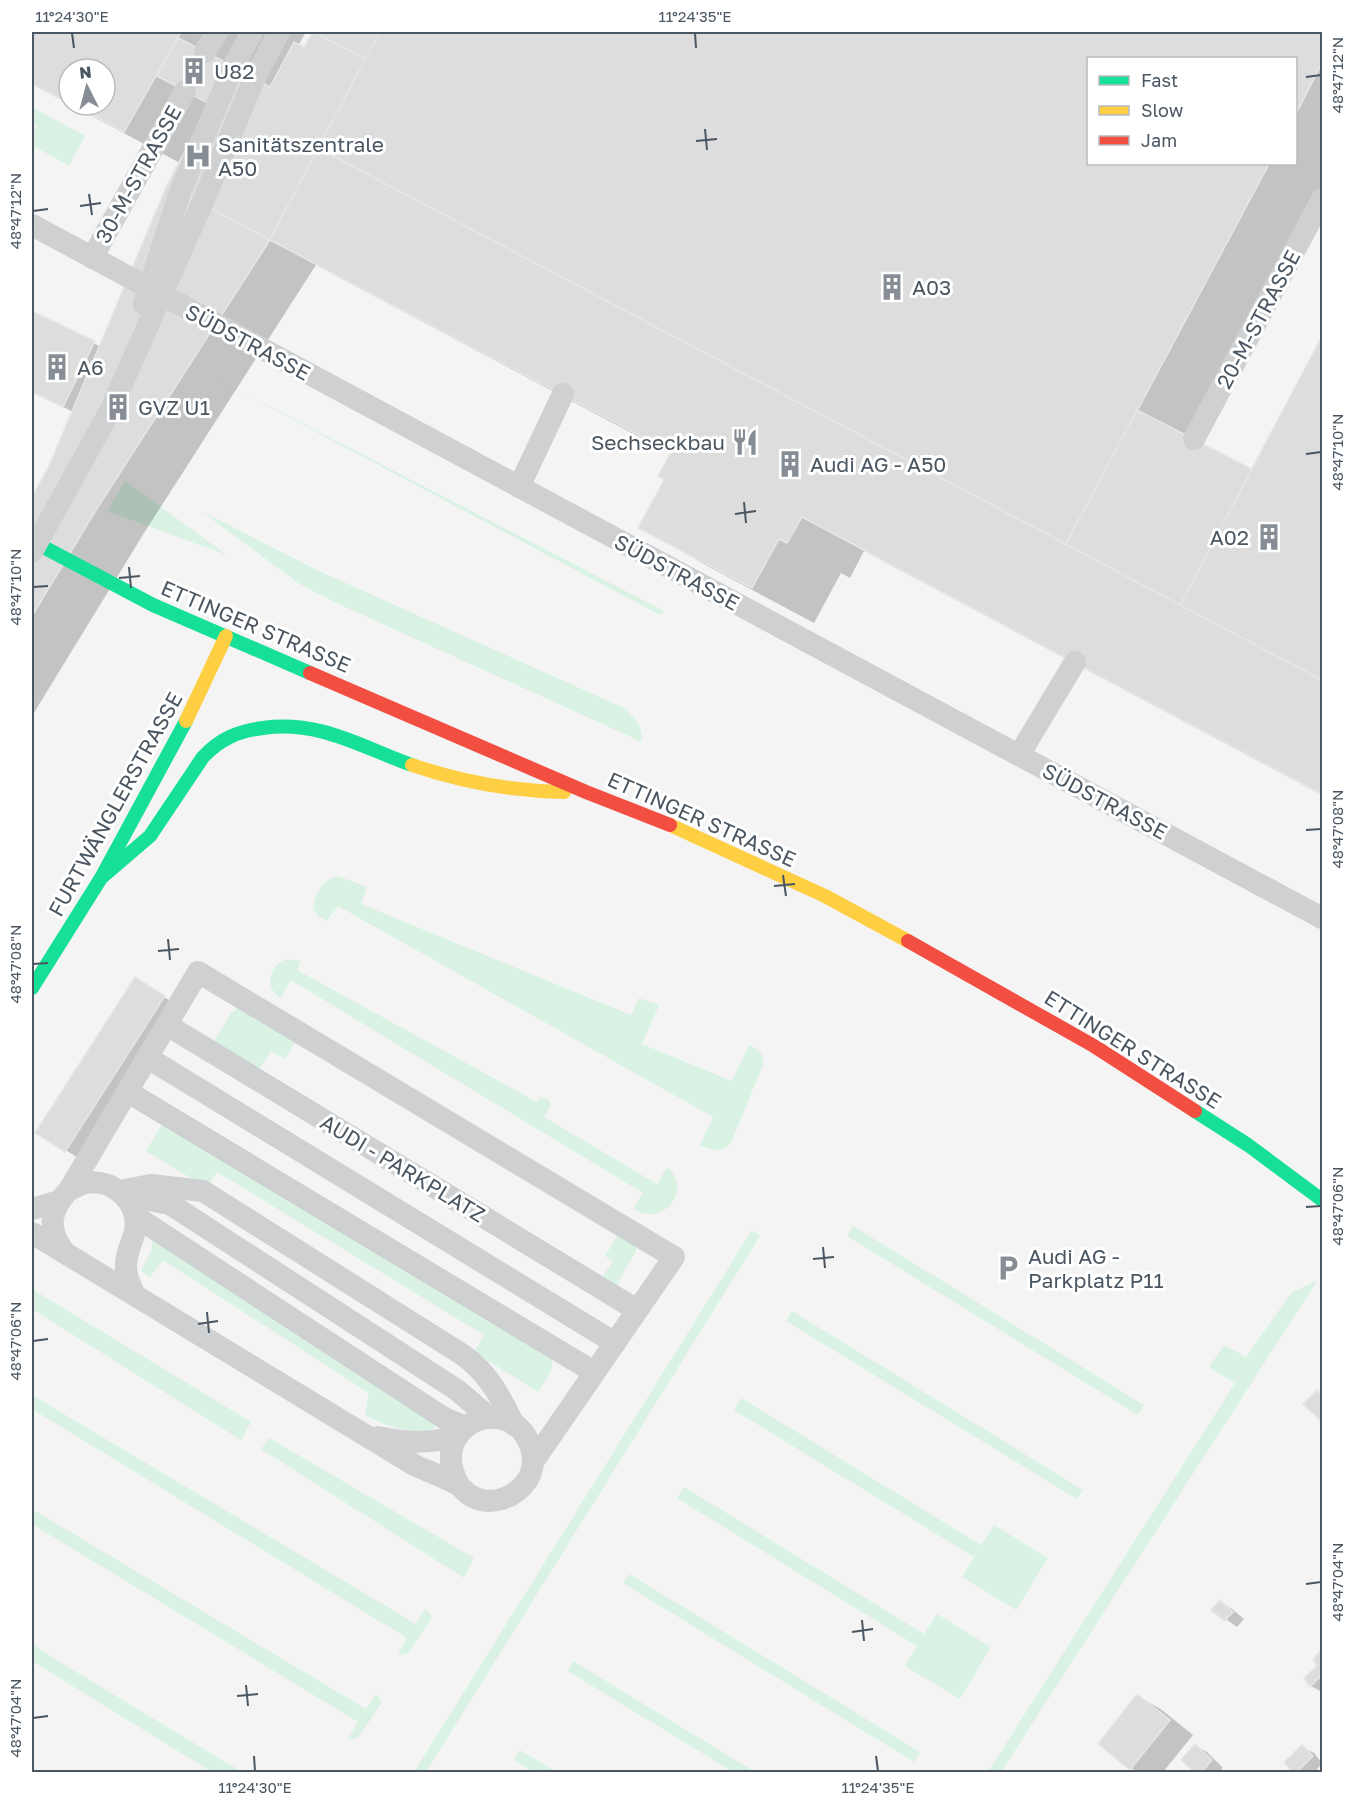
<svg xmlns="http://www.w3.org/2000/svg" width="1354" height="1804" font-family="'Golos Text',sans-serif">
  <rect width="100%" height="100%" fill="#f4f4f4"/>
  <g fill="#d9f2e3">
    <polygon points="32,107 85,136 69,166 32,145 32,135 37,126 32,123"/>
    <polygon points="215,378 664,611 660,615"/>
    <polygon points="125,481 227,555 107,511"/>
    <path d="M201,511L319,571L624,708C637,719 642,726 642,742L332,601L298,583Z"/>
    <path d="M338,876L367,887L361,904L631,1015L639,998L659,1005L642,1044L732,1081L749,1045C759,1049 764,1054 763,1065L731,1143C722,1154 711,1150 700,1145L713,1117L338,906L327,921L318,916L313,908C316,893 322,879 338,876Z"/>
    <path d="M287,959L301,961L297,970L537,1102L541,1097L549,1100L551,1105L544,1117L657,1184L667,1167C693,1189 664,1228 633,1209L643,1193L291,980L280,999L271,988C269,974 273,964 287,959Z"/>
    <polygon points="239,1007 298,1038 285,1059 271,1051 257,1073 213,1043 231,1013"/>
    <path d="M165,1119L551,1356C556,1369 545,1381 538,1392L474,1352L484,1335L217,1172L207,1188L146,1151Z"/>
    <polygon points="853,1226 1144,1405 1138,1415 847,1236"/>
    <polygon points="752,1230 760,1236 426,1772 414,1772"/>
    <polygon points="621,1231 636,1246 636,1251 614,1289 600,1281 613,1261 605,1256"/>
    <path d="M153,1235L437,1424L435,1428C412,1436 386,1426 365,1415L369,1393L163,1260L150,1277L141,1271L151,1251Z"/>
    <polygon points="1317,1281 1001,1772 988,1772 1235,1383 1209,1367 1224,1345 1246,1357 1292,1292"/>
    <polygon points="32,1289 251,1422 241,1440 32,1309"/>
    <polygon points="792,1311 1083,1490 1077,1499 786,1321"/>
    <polygon points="32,1395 416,1624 425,1609 430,1613 431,1619 408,1653 400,1655 398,1654 407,1638 32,1409"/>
    <polygon points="741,1398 981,1545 994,1525 1048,1558 1016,1610 962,1577 974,1557 734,1410"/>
    <polygon points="269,1438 474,1558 464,1578 261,1449"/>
    <polygon points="684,1487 924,1634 937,1614 991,1647 960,1699 905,1666 917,1646 677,1498"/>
    <polygon points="32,1509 366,1709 376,1694 380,1698 381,1704 358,1738 350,1740 348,1739 358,1722 32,1524"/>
    <polygon points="629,1574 920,1752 914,1762 623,1583"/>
    <polygon points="32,1644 58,1661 242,1772 212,1772 32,1661"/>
    <polygon points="573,1661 755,1772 733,1772 568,1671"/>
    <polygon points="520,1750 557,1772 534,1772 514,1760"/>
  </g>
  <g fill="#0003" fill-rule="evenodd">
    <path d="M32,32H306L298,46L305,50L314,33L311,32H1322V214L1200,444L1252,471L1322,339V795L864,551L850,578L841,573L814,623L702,563L640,527L666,479L671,454L316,265L144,533L32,716V500L51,466L73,412L32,391V312L101,347L180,163L71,105H105V69H69V104L32,84ZM1088,58H1296V164H1088Z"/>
    <polygon points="147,986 175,1004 77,1157 37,1133"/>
    <polygon points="1221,1602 1232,1609 1244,1619 1237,1627 1213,1610"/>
    <polygon points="1322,1651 1322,1692 1311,1686 1319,1666 1315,1659"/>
    <polygon points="1138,1696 1162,1710 1193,1735 1163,1772 1138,1772 1131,1768"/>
    <polygon points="1195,1746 1207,1752 1223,1768 1219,1772 1196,1772 1183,1760"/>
    <polygon points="1302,1747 1314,1753 1322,1763 1315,1772 1294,1772 1286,1762"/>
  </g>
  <g fill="#ddddde" stroke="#e5e6e7" stroke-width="1.5">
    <polygon points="32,32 181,32 124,132 73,105 105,105 105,69 69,69 69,103 32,83"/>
    <polygon points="313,32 380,32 270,240 167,185 210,104 157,76 178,38 270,87 294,42 304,47"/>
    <polygon points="313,32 380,32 366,59"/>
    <polygon points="380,32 1322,32 1322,63 1296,114 1296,58 1088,58 1088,164 1269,164 1066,544 318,148"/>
    <polygon points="178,38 231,65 210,104 157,76"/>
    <polygon points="318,148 1322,680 1322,794 802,517 787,543 779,539 752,588 638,528 664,480 658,476 671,452 270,240"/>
    <polygon points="167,185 270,240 98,507 32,616 32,497 49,466"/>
    <polygon points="32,311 95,341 63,407 32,392"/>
    <polygon points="1322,336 1322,680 1180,605"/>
    <polygon points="1137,410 1252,469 1180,605 1066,544"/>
    <polygon points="135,977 165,996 65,1152 35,1133"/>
    <polygon points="1317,1390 1322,1396 1322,1422 1303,1404"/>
    <polygon points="1220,1600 1233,1612 1224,1621 1211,1610"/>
    <polygon points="1322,1649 1322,1675 1310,1687 1304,1678 1317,1666 1313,1659"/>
    <polygon points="1137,1694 1170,1720 1130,1770 1098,1744"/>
    <polygon points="1195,1744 1212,1760 1202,1772 1194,1772 1181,1760"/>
    <polygon points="1302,1745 1313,1756 1297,1772 1292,1772 1284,1762"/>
  </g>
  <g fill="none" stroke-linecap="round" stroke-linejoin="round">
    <g stroke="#ced0d2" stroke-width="22">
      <polyline points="205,52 217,32"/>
      <polyline points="233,67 252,32"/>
      <polyline points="254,79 279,32"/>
      <polyline points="32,225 1322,918"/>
      <polyline points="92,258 185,91"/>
      <polyline points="1194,439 1322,199"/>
      <polyline points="519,487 563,394"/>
      <polyline points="1019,755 1075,662"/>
      <polyline points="167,1025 637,1310"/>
      <polyline points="148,1058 615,1343"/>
      <polyline points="128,1092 594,1372"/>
      <path d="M69,1190C74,1188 81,1184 86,1183C114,1178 140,1203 135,1231C132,1244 125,1254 126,1268C126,1277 131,1286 134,1294"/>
      <path d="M119,1191L151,1185L203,1191L463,1355C489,1374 500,1396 514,1425"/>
      <polyline points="130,1202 147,1200 170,1204 457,1390 490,1418"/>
      <polyline points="32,1209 59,1201"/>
      <polyline points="135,1216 444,1418 466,1427"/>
      <path d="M32,1233L416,1466C430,1472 445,1477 458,1485C462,1487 464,1491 468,1494C489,1508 515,1499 528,1479C535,1467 534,1452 528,1440C503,1392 426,1428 459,1485"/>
      <path d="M65,1253C47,1229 49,1211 69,1190L198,972L674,1257L533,1462"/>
      <path d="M378,1437C406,1443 429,1444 457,1436"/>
    </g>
    <g stroke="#16e098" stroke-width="14">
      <polyline points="32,541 153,605 310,673"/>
      <path d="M101,878L150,836L203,757C220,739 238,731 263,728C320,720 361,747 412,765"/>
      <polyline points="32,988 101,878 186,721"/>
      <polyline points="1195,1111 1248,1145 1322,1200"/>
    </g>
    <g stroke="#ffcf43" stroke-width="14">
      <polyline points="186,721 226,636"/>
      <path d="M412,765C461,782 513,791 564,792"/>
      <polyline points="670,825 825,896 908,941"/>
    </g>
    <g stroke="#f24e42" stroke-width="14">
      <polyline points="310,673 586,792 670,825"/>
      <polyline points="908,941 1094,1046 1195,1111"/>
    </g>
    <g stroke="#ced0d2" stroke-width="22">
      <polyline points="144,304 180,192 233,67"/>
      <polyline points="32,552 110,411 202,204 254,79"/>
    </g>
  </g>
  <path fill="none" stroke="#4a5661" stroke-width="2" d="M72,33L74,48M695,33L696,48M1306,77L1321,75M705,129L707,150M696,141L717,139M89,194L92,215M80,206L101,203M33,211L48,209M1306,454L1321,452M744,502L746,523M735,514L756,511M129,567L131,588M119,578L140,576M33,587L48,586M1306,830L1321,829M783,875L786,896M774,886L795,884M168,939L170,960M158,951L179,949M33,964L48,963M1306,1207L1321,1206M823,1247L825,1268M813,1259L834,1257M207,1312L209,1333M198,1324L218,1321M33,1341L48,1339M1306,1584L1321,1582M862,1620L864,1641M852,1632L873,1629M246,1685L248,1706M237,1696L258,1694M33,1718L48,1716M254,1756L255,1771M876,1756L878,1771"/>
  <defs>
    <symbol id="building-bare" viewBox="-9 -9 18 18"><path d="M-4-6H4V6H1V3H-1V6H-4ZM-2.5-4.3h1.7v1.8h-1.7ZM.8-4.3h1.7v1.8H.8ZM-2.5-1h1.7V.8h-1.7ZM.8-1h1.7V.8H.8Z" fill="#868d94" stroke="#fff" stroke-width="2.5" paint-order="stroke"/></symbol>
    <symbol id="hospital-bare" viewBox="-9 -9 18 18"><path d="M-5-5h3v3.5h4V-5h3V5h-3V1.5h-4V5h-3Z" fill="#868d94" stroke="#fff" stroke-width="2.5" paint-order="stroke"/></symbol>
    <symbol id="restaurant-bare" viewBox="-9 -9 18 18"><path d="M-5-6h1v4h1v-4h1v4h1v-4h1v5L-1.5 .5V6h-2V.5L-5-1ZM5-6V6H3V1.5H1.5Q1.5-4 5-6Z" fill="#868d94" stroke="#fff" stroke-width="2.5" paint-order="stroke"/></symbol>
    <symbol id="parking-bare" viewBox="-9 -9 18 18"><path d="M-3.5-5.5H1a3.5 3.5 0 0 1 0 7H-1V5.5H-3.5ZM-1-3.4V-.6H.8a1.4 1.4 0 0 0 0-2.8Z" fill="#868d94" stroke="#fff" stroke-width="2.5" paint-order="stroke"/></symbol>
  </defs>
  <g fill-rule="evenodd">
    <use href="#building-bare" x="175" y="52" width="38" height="38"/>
    <use href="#hospital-bare" x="179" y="137" width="38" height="38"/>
    <use href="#building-bare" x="873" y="268" width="38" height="38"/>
    <use href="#building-bare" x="38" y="348" width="38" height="38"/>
    <use href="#building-bare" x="99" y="388" width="38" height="38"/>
    <use href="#restaurant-bare" x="726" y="423" width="38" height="38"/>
    <use href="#building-bare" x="771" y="445" width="38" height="38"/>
    <use href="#building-bare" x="1250" y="518" width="38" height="38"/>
    <use href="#parking-bare" x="989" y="1249" width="38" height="38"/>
  </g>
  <g text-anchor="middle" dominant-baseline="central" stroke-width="6" stroke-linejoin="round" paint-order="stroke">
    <g font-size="21" fill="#4a5661" stroke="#fff" text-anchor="start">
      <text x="214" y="71">U82</text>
      <text x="218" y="144">Sanitätszentrale<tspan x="218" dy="24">A50</tspan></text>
      <text x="912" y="287">A03</text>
      <text x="77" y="367">A6</text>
      <text x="138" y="407">GVZ U1</text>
      <text x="725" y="442" text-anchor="end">Sechseckbau</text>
      <text x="810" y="464">Audi AG - A50</text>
      <text x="1249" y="537" text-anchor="end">A02</text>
      <text x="1028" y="1256">Audi AG -<tspan x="1028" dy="24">Parkplatz P11</tspan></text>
    </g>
    <g font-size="21" fill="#4a5661" stroke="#fff">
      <text transform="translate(138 174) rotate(-61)">30-M-STRASSE</text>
      <text transform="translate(1258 319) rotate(-62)">20-M-STRASSE</text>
      <text transform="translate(248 342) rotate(28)">SÜDSTRASSE</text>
      <text transform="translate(677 572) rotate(28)">SÜDSTRASSE</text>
      <text transform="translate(256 626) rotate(23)">ETTINGER STRASSE</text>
      <text transform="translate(1105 801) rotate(28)">SÜDSTRASSE</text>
      <text transform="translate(115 804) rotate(-61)">FURTWÄNGLERSTRASSE</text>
      <text transform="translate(702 819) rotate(24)">ETTINGER STRASSE</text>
      <text transform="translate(1133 1049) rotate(32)">ETTINGER STRASSE</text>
      <text transform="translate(403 1168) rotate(31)">AUDI - PARKPLATZ</text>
    </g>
  </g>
  <rect width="1354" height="1804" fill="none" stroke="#ffffff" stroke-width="66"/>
  <rect x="1087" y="57" width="210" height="108" fill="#ffffff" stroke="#b7bbc0" stroke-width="1.5"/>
  <rect x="1099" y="76" width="30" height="9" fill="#16e098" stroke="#b7bbc0" stroke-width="1.5"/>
  <text x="1141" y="87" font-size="18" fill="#4a5661">Fast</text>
  <rect x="1099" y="106" width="30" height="9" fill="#ffcf43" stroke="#b7bbc0" stroke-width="1.5"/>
  <text x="1141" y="117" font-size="18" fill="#4a5661">Slow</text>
  <rect x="1099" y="136" width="30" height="9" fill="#f24e42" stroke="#b7bbc0" stroke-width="1.5"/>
  <text x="1141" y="147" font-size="18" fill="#4a5661">Jam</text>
  <g transform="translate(87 87) rotate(354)"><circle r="28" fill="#ffffff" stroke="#b7bbc0" stroke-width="1.5"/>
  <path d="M0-4.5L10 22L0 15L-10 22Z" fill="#868d94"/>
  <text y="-9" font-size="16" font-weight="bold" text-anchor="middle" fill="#4a5661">N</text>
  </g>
  <rect x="33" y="33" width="1288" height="1738" fill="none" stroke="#4a5661" stroke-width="2"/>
  <g font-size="15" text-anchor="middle" fill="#4a5661">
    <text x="72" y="22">11°24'30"E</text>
    <text x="695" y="22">11°24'35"E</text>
    <text transform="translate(1338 75) rotate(-90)" y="5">48°47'12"N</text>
    <text transform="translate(16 211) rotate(-90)" y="5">48°47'12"N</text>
    <text transform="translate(1338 452) rotate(-90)" y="5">48°47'10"N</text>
    <text transform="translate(16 587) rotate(-90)" y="5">48°47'10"N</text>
    <text transform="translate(1338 829) rotate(-90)" y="5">48°47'08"N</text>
    <text transform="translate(16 964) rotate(-90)" y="5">48°47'08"N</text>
    <text transform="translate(1338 1206) rotate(-90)" y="5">48°47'06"N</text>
    <text transform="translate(16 1341) rotate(-90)" y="5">48°47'06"N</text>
    <text transform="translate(1338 1582) rotate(-90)" y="5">48°47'04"N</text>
    <text transform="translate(16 1718) rotate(-90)" y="5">48°47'04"N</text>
    <text x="255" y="1793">11°24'30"E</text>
    <text x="878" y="1793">11°24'35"E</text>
  </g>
</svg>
